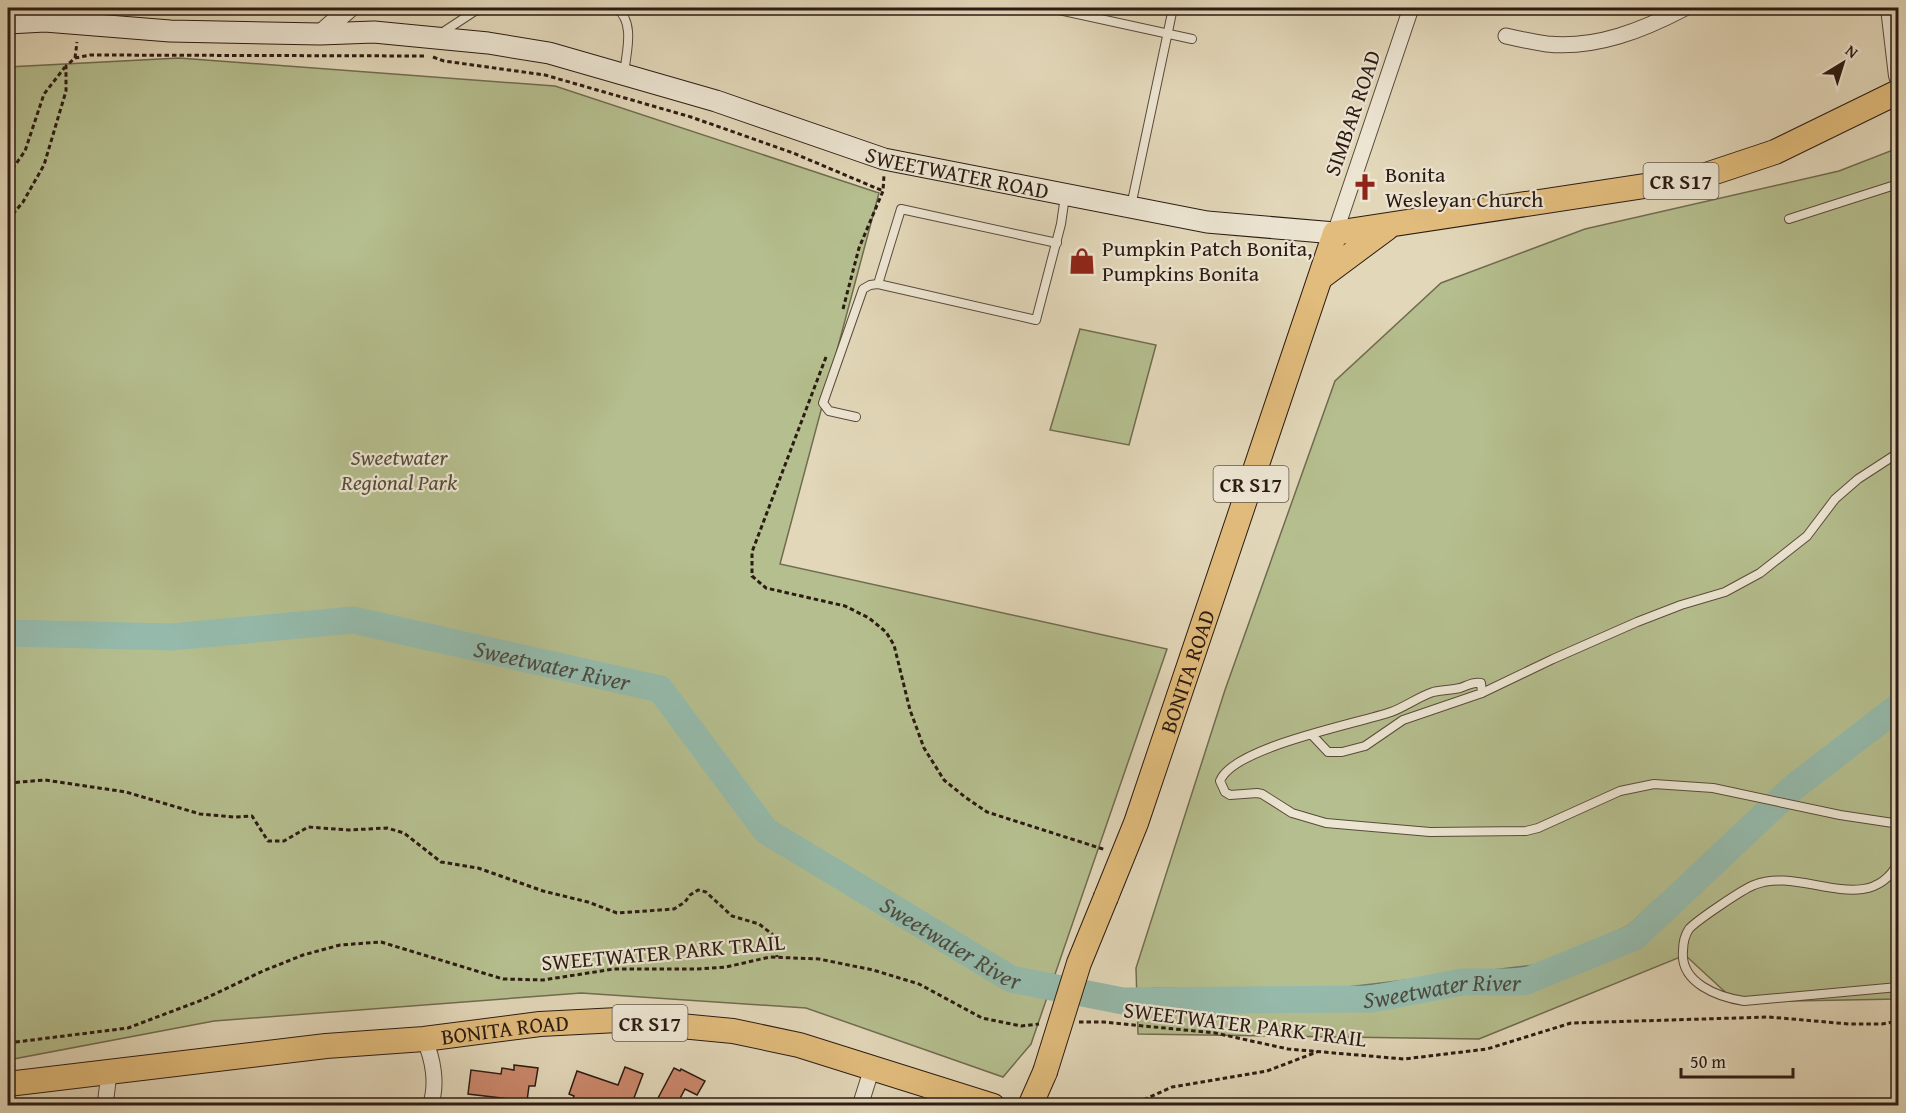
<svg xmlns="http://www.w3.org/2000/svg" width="1906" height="1113" font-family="'Gentium Book Plus',serif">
  <rect width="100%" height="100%" fill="#e2d7b9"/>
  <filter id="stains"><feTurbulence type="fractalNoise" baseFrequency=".00333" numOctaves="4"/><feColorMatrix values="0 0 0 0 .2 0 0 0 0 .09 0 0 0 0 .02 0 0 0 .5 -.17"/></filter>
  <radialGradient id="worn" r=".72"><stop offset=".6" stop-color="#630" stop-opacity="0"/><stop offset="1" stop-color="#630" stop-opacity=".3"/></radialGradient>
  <g fill="#b5be8e" stroke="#706c50" stroke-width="1.5">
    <polygon points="179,58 555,86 879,193 780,564 1167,649 1031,1044 1003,1077 806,1008 581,993 214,1021 8,1060 8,67"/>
    <polygon points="1898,148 1898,999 1736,1002 1685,955 1479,1039 1138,1034 1136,968 1225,690 1335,381 1441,283 1585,229 1839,171"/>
    <polygon points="1080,329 1156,345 1129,445 1050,430"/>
  </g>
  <polygon fill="#95baab" stroke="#6b7a6e" stroke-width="1.5" points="1898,693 1898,699 1734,837 1635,931 1542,970 1319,995 1153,997 1153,988 1330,989 1543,964 1628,926 1729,833"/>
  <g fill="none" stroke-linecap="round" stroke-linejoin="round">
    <path stroke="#95baab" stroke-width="27" id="s1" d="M8,633L172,637L353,620L660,689L766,831L1011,979L1123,1001L1372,999L1462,982H1524L1635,937L1794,787L1898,707"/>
  </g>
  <g fill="#ca886c" stroke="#2c1b13" stroke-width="1.5">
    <polygon points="514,1065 538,1068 535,1086 529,1086 527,1101 468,1094 471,1070 501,1074 502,1068 514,1070"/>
    <polygon points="625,1067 643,1074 631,1106 603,1106 586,1100 584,1106 572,1102 574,1096 569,1094 577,1071 618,1085"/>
    <polygon points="674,1068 680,1071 681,1069 705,1081 697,1095 685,1089 676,1106 667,1106 657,1100"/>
  </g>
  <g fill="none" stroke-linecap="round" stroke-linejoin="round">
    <defs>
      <g id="service">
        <path d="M616,8C636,22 626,53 624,74"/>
        <polyline points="1050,8 1192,39"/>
        <polyline points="440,34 475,11 490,8"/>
        <polyline points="1131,206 1173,8"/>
        <polyline points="1789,219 1898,184"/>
        <polyline points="878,284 901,209 1057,243"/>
        <polyline points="856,417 829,411 823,403 863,289 870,285 878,284 1036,320 1061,224 1065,196"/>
        <polyline points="1482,693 1553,659 1637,622 1681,605 1725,592 1760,573 1807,536 1835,499 1858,479 1898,453"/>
        <path d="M1312,735L1328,752H1342L1365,746L1403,720L1482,693L1481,683C1473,681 1467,686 1460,688C1451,690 1441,690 1433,692C1418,697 1405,707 1391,712C1356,724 1233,747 1220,781L1225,792L1230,795L1257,793L1262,794L1292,813L1326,823L1430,832L1526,831L1538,828L1620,791L1654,784L1713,788L1840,815L1893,823L1898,826"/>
        <path d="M1898,863C1868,920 1800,865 1754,885C1743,889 1696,921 1689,929C1685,935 1683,944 1683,951C1680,983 1718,997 1744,1001L1898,987"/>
      </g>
      <g id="minor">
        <path d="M1506,36C1519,39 1533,42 1547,44C1596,49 1643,30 1685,8"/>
        <polyline points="1335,233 1411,8"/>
        <path d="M424,1039C433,1058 438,1085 430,1106"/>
        <polyline points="105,1106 109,1073"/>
        <polyline points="860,1106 872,1068"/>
      </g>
      <g id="tertiary">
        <polyline points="1890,8 1898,76"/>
        <polyline points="320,34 350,8"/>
      </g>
      <g id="secondary">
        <path id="s2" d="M8,23L45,21L170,31L320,34L374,32L488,43L549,53L716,101L884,159L1207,222L1335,233"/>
      </g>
      <g id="primary">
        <polyline points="1321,277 1387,228"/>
        <path id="s3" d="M1106,897L1136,823L1335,233L1697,178L1775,152L1898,92"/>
        <path id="s4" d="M8,1084L326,1046L424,1039L540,1024L618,1020L733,1031L799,1045L993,1106"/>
        <polyline points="1030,1106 1045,1072"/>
      </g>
    </defs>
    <use href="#service" stroke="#5a4a3c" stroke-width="10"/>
    <use href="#minor" stroke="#5a4a3c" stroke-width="17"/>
    <use href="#tertiary" stroke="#5a4a3c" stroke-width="20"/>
    <use href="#secondary" stroke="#2c1b13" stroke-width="23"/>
    <use href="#primary" stroke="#2c1b13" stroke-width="26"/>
    <g stroke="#2c1b13" stroke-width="3" stroke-dasharray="4.5 3" stroke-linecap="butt">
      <polyline points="433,57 444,61 545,75 691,117 793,153 883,191"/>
      <polyline points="75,58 77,42"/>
      <polyline points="8,175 25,151 44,94 65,67"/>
      <polyline points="8,220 23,202 44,165 66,91 66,66 75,58 90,55 426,56"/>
      <polyline points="843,309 859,248 883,191 884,175"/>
      <polyline points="826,357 752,552 752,576 766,588 845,606 869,618 886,632 894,645 910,710 924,748 944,780 965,797 987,812 1106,850"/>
      <polyline points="8,783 45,780 126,792 200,814 234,817 252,816 268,841 284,841 308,827 349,830 387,828 404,833 441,862 478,868 543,891 588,902 617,913 674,909 685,902 690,895 698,890 706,892 732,916 759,924 772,934 777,957"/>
      <polyline points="1079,1022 1104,1022 1215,1033 1288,1049 1404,1059 1487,1049 1571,1023 1769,1017 1849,1024 1882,1024 1898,1021"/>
      <polyline points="8,1043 128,1028 202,1000 263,971 303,955 340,945 381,942 503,979 543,980 614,969 697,969 726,967 770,957 819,959 873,970 919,984 982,1018 1021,1026 1039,1024"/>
      <polyline points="1130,1106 1172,1087 1267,1071 1317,1052"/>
    </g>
    <use href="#service" stroke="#ece5d2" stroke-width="8"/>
    <use href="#minor" stroke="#ece5d2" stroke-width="15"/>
    <use href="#tertiary" stroke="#ece5d2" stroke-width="18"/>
    <use href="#secondary" stroke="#ece5d2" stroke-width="21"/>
    <use href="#primary" stroke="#e1bc7c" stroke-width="24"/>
    <defs>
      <polyline id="primary-bridge" points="1045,1072 1079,963 1106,897"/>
    </defs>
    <use href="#primary-bridge" stroke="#2c1b13" stroke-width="26" stroke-linecap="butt"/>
    <use href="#primary-bridge" stroke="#e1bc7c" stroke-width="24"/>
  </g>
  <defs>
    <symbol id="church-bare" viewBox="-9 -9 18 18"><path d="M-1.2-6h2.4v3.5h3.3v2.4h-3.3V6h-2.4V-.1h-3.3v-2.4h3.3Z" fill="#8f2418" stroke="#ece5d2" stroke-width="2.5" paint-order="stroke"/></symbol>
    <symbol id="shop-bare" viewBox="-9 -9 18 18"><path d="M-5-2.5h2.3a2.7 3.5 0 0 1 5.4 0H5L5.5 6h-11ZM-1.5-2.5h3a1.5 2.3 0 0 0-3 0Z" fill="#8f2418" stroke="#ece5d2" stroke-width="2.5" paint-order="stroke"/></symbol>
  </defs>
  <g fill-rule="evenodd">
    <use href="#church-bare" x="1346" y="168" width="38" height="38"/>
    <use href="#shop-bare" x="1063" y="242" width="38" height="38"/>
  </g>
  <g text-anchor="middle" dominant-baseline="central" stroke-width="4.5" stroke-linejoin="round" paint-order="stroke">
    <g fill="#ece5d2" stroke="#66584c" stroke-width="1.5">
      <rect x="1643.5" y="163" width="75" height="36" rx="4.5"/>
      <rect x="1213.5" y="466" width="75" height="36" rx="4.5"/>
      <rect x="612.5" y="1005" width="75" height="36" rx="4.5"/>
    </g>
    <g font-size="21" font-weight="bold" fill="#2c1b13">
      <text x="1681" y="181">CR S17</text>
      <text x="1251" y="484">CR S17</text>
      <text x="650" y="1023">CR S17</text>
    </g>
    <g font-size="22" fill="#2c1b13" stroke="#ece5d2">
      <text transform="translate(1352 113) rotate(-71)">SIMBAR ROAD</text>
      <text stroke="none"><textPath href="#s2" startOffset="969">SWEETWATER ROAD</textPath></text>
      <text stroke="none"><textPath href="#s3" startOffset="240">BONITA ROAD</textPath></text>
      <text transform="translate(663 952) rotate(-5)">SWEETWATER PARK TRAIL</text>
      <text transform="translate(1245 1024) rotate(7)">SWEETWATER PARK TRAIL</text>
      <text stroke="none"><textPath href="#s4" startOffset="500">BONITA ROAD</textPath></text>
    </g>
    <g font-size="22" fill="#2c1b13" stroke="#ece5d2" text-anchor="start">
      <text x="1385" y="174">Bonita<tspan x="1385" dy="25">Wesleyan Church</tspan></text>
      <text x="1102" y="248">Pumpkin Patch Bonita,<tspan x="1102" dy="25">Pumpkins Bonita</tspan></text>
    </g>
    <g font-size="22" font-style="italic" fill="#554c38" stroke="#ece5d2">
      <text x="399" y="457">Sweetwater<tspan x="399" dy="25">Regional Park</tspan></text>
    </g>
    <g font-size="24" font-style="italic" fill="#4c4b41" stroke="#ece5d2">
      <text stroke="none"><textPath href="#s1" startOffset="550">Sweetwater River</textPath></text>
      <text stroke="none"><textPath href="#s1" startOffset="1054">Sweetwater River</textPath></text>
      <text stroke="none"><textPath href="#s1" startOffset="1558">Sweetwater River</textPath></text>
    </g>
  </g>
  <rect width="1906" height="1113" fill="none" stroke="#e2d7b9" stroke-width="30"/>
  <rect x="9" y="9" width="1888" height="1095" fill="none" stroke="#2c1b13" stroke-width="3"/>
  <rect x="15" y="15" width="1876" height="1083" fill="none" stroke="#2c1b13" stroke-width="1.5"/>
  <g transform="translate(1843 63) rotate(38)" stroke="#ece5d2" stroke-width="4.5" paint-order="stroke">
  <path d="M0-4.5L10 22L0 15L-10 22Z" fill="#2c1b13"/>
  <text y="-9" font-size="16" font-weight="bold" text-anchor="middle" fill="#2c1b13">N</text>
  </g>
  <path d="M1681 1068v9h112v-9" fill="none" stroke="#2c1b13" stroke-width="3"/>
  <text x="1690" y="1068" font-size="18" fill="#2c1b13" stroke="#ece5d2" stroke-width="4.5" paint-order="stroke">50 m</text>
  <rect width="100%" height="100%" filter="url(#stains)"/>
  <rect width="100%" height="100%" fill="url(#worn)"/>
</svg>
